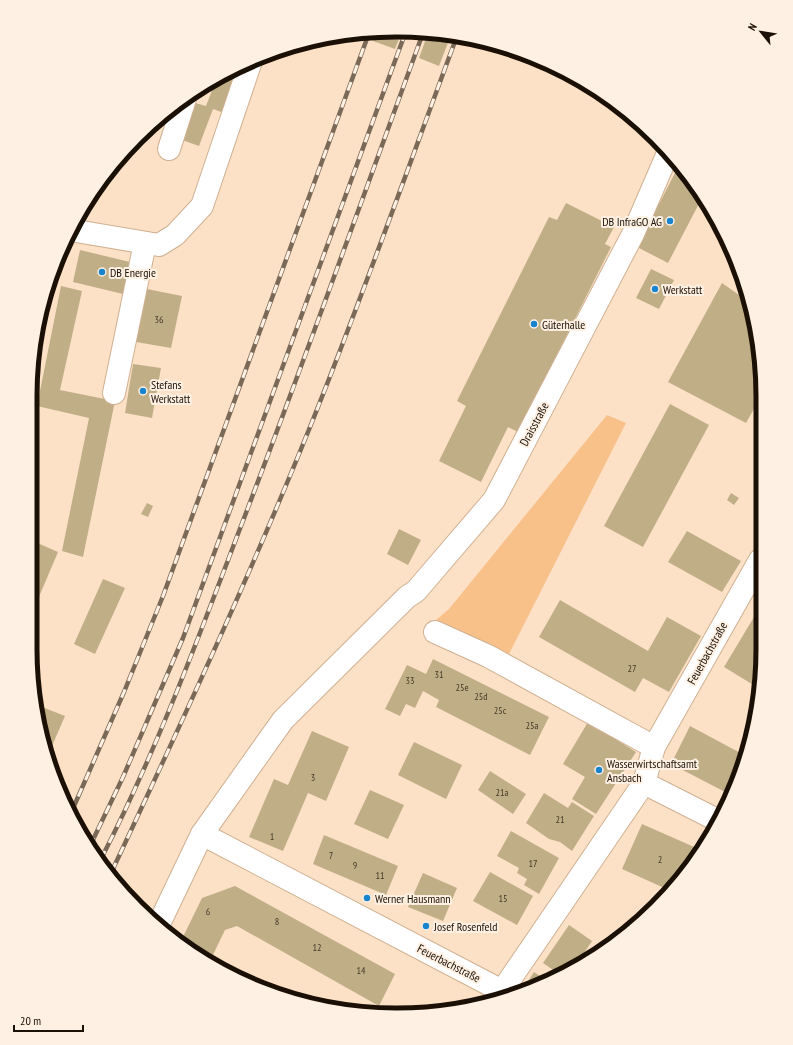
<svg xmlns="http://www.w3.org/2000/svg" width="793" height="1045" font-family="'PT Sans Narrow',sans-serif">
  <rect width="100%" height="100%" fill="#fce1c7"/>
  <polygon fill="#f8c18a" points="607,415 626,423 504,664 430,625 449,609"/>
  <g fill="#c0ae87">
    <polygon points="396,30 402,31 395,49 373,41 377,32"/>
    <polygon points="428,33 451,35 439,66 419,58"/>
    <polygon points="242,66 224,113 213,109 199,146 182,140 195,103 206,106 216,80"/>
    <polygon points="679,165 703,196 668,263 637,247"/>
    <polygon points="566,203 614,227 605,244 611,247 518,432 508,427 481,482 439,461 466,406 457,401 549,217 557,220"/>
    <polygon points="80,250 130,262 123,294 73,282"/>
    <polygon points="651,269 674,280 659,309 636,298"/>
    <polygon points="722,283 749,302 760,349 760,398 746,423 668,382"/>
    <polygon points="61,286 82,291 60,390 115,401 83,557 62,551 89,418 37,406"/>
    <polygon points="147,289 182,296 171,348 136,342"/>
    <polygon points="133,364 161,368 152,418 125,413"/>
    <polygon points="670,404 709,425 643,547 604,526"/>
    <polygon points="731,493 739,498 734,505 727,500"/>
    <polygon points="147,503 153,506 148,517 141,514"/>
    <polygon points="399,529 421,540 408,565 387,554"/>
    <polygon points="687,531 741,561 722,592 668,562"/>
    <polygon points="33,541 58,552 30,618 30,546"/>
    <polygon points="103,579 125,588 95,654 74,644"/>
    <polygon points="560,600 648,651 667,617 701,636 669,692 643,678 635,692 539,637"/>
    <polygon points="760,607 760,689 724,667"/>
    <polygon points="433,659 549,717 530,755 436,707 439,700 423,691 415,708 406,704 400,716 385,709 407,665 426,674"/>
    <polygon points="37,705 65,716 52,746 42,742"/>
    <polygon points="588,722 636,752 596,814 572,799 585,777 563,764"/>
    <polygon points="690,726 746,756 743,767 731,795 671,764"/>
    <polygon points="312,731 349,747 326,801 308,793 283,851 249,837 274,779 288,785"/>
    <polygon points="414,742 462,765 446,799 398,775"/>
    <polygon points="490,771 526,794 513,814 478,790"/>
    <polygon points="370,790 404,805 388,839 354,824"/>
    <polygon points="544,793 568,808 572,802 594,816 572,851 560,842 549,839 526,823"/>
    <polygon points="642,824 701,850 671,891 622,869"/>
    <polygon points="511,831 559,858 539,894 524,885 527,879 517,873 519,868 497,856"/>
    <polygon points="324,835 398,866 386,895 313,864"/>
    <polygon points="490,872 533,896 517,925 473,901"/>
    <polygon points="423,873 457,888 443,921 408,907"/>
    <polygon points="235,886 395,974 379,1006 237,926 225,930 210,961 181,941 202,898"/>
    <polygon points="569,925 592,941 576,965 559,974 543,963"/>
    <polygon points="613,933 619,937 598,954"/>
    <polygon points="534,972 546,980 521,992"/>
    <polygon points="440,1003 451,1008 436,1011"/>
  </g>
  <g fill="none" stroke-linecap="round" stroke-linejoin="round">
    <defs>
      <g id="minor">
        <polyline points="169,149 185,99"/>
        <polyline points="70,230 159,245 175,235 202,206 251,61"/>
        <polyline points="114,393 145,243"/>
        <polyline points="435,632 488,656 654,747"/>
        <polyline points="644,783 719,821"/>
        <polyline points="202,834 502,991 644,783 654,747 760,560"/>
        <polyline points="158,926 202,834 283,720 407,597 416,591 494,500 633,234 668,153"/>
      </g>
    </defs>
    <use href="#minor" stroke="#d0b091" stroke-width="24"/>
    <use href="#minor" stroke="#fff" stroke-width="22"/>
    <defs>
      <g id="rail">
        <polyline points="71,813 124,692 163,596 369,33"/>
        <polyline points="90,846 123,777 183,638 406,31"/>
        <path d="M101,859C156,752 198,639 241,526C304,362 363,197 423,33"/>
        <path d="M112,871C180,726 248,580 308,432C361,301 408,168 457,36"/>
      </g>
    </defs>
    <use href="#rail" stroke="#7b6958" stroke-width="4.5"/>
    <use href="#rail" stroke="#fef1e4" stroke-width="3" stroke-dasharray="9" stroke-linecap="butt"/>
  </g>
  <g fill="#1984ce" stroke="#fef1e4" stroke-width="1.5">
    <circle cx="670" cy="221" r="4"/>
    <circle cx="102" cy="272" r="4"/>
    <circle cx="655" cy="289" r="4"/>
    <circle cx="534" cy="324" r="4"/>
    <circle cx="143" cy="391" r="4"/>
    <circle cx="599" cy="770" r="4"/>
    <circle cx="367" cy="898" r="4"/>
    <circle cx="426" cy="926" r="4"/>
  </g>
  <g text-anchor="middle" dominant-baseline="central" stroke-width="4" stroke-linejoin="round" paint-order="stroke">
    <g font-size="10" fill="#443826">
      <text x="159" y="319">36</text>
      <text x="632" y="668">27</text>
      <text x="439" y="674">31</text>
      <text x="410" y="680">33</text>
      <text x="462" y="687">25e</text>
      <text x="481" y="696">25d</text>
      <text x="500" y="710">25c</text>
      <text x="532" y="725">25a</text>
      <text x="313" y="777">3</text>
      <text x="502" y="792">21a</text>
      <text x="560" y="819">21</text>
      <text x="272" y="836">1</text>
      <text x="331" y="855">7</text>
      <text x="660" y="859">2</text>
      <text x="533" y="863">17</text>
      <text x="355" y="865">9</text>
      <text x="380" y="875">11</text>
      <text x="503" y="898">15</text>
      <text x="208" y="911">6</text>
      <text x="277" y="921">8</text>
      <text x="317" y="947">12</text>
      <text x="361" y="970">14</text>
    </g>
    <g font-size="12" fill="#1b1005" stroke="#fef1e4" text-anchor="start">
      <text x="662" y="221" text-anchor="end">DB InfraGO AG</text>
      <text x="110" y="272">DB Energie</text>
      <text x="663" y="289">Werkstatt</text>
      <text x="542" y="324">Güterhalle</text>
      <text x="151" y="384">Stefans<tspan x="151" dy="14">Werkstatt</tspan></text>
      <text x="607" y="763">Wasserwirtschaftsamt<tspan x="607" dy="14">Ansbach</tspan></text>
      <text x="375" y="898">Werner Hausmann</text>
      <text x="434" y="926">Josef Rosenfeld</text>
    </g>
    <g font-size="12" fill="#1b1005" stroke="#fef1e4">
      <text transform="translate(534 424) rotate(-62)">Draisstraße</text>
      <text transform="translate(707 653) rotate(-61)">Feuerbachstraße</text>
      <text transform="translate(449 963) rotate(27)">Feuerbachstraße</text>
    </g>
  </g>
  <path d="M0 0H793V1045H0ZM396 37H397A359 359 0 0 1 756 396V649A359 359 0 0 1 397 1008H396A359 359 0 0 1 37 649V396A359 359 0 0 1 396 37Z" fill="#fef1e4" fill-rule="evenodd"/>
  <path fill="none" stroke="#1b1005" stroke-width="5" d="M396 37H397A359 359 0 0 1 756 396V649A359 359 0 0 1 397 1008H396A359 359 0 0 1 37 649V396A359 359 0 0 1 396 37Z"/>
  <g transform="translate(761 32) rotate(300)" stroke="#fef1e4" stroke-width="3" paint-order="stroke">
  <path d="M0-3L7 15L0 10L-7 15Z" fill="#1b1005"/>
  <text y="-6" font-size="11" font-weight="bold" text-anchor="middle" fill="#1b1005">N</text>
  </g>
  <path d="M14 1025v6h69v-6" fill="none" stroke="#1b1005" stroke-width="2"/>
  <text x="20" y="1025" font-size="12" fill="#1b1005" stroke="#fef1e4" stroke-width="3" paint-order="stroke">20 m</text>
</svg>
